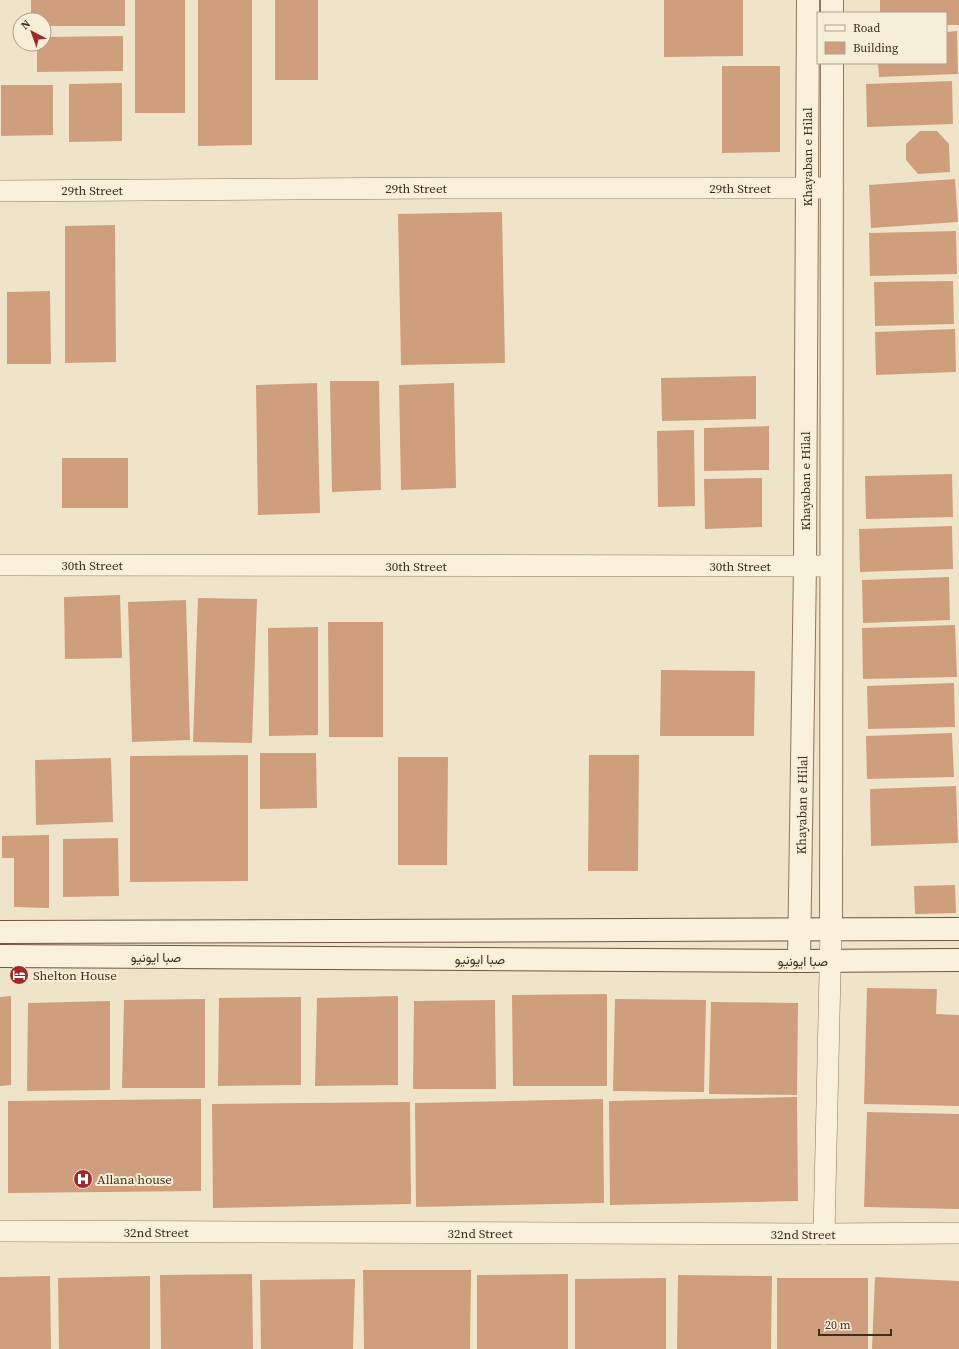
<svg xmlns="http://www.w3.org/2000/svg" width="959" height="1349" font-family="'Source Serif 4',Vazirmatn,serif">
  <rect width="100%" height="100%" fill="#f0e4c8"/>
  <g fill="#cf9f7d">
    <polygon points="31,0 125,0 125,26 44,26 44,20 31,20"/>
    <rect x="135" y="0" width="50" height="113"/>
    <polygon points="198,0 252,0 252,145 198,146"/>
    <rect x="275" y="0" width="43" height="80"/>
    <polygon points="664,0 743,0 743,56 664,57"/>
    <polygon points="880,0 959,0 959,25 946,25 946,13 880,13"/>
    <polygon points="957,31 958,74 879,77 878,63 946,63 946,32"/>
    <polygon points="123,36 123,71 37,72 37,44 44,44 44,37"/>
    <polygon points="722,66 780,66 780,152 722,153"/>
    <polygon points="952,81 953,124 867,127 866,84"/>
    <polygon points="122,83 122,141 69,142 69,84"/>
    <polygon points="1,85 53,85 53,135 1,136"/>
    <polygon points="920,131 937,131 949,144 950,172 918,174 906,160 906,144"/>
    <polygon points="955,179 958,222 871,228 869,185"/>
    <polygon points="502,212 505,363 401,365 398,214"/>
    <polygon points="115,225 116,362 65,363 65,226"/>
    <polygon points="956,231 957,274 870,276 869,233"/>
    <polygon points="953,281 954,324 875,326 874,282"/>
    <polygon points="50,291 51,364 7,364 7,292"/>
    <polygon points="955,329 956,372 876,375 875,332"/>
    <polygon points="756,376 756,419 662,421 661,378"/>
    <polygon points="330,381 379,381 381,490 332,492"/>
    <polygon points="317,383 320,513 258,515 256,385"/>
    <polygon points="454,383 456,488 401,490 399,385"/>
    <polygon points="769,426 769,470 704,471 704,428"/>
    <polygon points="694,430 695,506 658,507 657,431"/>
    <rect x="62" y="458" width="66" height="50"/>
    <polygon points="952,474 953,517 866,519 865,476"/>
    <polygon points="762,478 762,527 705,529 704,479"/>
    <polygon points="952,526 953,569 860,572 859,529"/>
    <polygon points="949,577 950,620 863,623 862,580"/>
    <polygon points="120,595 122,658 65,659 64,597"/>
    <polygon points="198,598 257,599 252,743 193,742"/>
    <polygon points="186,600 190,740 132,742 128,602"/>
    <polygon points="328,622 383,622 383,737 329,737"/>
    <polygon points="955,625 957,677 863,679 862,628"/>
    <polygon points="318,627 318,735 269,736 268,628"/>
    <polygon points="661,670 755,671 754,736 660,736"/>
    <polygon points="954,683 955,727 868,729 867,686"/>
    <polygon points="952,733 954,777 867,779 866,736"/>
    <polygon points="260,753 316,753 317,808 260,809"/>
    <polygon points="248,755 248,881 130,882 130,756"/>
    <polygon points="589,755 639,755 638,871 588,871"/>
    <polygon points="398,757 448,757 447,865 398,865"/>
    <polygon points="111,758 113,822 36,825 35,760"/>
    <polygon points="956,786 958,843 871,846 870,789"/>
    <polygon points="49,835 49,908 14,907 14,858 2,858 2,836"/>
    <polygon points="118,838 119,896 63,897 63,839"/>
    <polygon points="955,885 956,913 915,914 914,886"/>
    <polygon points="867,988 937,989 936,1014 959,1015 959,1106 864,1104"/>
    <polygon points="607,994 607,1086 513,1086 512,995"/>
    <polygon points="11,996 11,1085 0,1086 0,997"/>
    <polygon points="398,996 398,1085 315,1086 317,998"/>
    <polygon points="301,997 301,1085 218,1086 219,998"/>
    <polygon points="205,999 205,1088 122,1088 124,1000"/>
    <polygon points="615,999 706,1000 704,1092 613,1091"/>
    <polygon points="495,1000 496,1089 413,1089 414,1001"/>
    <polygon points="110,1001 110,1090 27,1091 28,1003"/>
    <polygon points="711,1002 798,1003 797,1095 709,1094"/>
    <polygon points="797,1097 798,1201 610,1205 609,1101"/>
    <polygon points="201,1099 201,1191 8,1193 8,1101"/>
    <polygon points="603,1099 604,1203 416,1207 415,1103"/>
    <polygon points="410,1102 411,1204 213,1208 212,1104"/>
    <polygon points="867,1112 959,1114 959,1209 864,1207"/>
    <polygon points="363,1270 471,1270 470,1349 364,1349"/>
    <polygon points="252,1274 253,1349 161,1349 160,1275"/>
    <polygon points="568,1274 568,1349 477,1349 477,1275"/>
    <polygon points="678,1275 772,1276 771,1349 677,1349"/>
    <polygon points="50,1276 51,1349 0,1349 0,1277"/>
    <polygon points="150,1276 150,1349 59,1349 58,1278"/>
    <polygon points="875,1277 959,1281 959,1349 872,1349"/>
    <polygon points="666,1278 666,1349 575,1349 575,1279"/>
    <rect x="777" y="1278" width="91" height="71"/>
    <polygon points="355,1279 353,1349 261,1349 260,1280"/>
  </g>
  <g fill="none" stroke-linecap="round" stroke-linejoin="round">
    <defs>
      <g id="minor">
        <polyline points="0,191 444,188 832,188"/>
        <polyline points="0,565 831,566"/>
        <polyline points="0,1231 824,1234 959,1233"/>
        <polyline points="824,1234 831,930"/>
      </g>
      <g id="tertiary">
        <polyline points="832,0 832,13"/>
        <polyline points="831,930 832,63"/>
        <polyline points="799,961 805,566 808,0"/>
      </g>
      <g id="secondary">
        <polyline points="0,932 959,929"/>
        <polyline points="0,956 799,961 959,960"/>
      </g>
    </defs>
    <use href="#minor" stroke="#8d765c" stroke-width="22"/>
    <use href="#tertiary" stroke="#8d765c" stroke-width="24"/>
    <use href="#secondary" stroke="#6f573f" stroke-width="24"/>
    <use href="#minor" stroke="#faf1dc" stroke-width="21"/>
    <use href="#tertiary" stroke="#faf1dc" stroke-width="22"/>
    <use href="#secondary" stroke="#faf1dc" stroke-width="22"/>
  </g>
  <defs>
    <symbol id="hotel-disc" viewBox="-11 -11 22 22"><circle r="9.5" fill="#9e2a2b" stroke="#f7eed8"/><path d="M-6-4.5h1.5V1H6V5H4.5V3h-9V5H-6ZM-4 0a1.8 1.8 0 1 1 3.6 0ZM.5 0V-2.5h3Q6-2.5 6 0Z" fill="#fff"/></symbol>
    <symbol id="hospital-disc" viewBox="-11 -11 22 22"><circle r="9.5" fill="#9e2a2b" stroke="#f7eed8"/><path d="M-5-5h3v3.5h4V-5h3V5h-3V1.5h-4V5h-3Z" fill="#fff"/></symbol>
  </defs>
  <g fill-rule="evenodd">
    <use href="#hotel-disc" x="8" y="964" width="22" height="22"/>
    <use href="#hospital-disc" x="72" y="1168" width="22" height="22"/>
  </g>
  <g text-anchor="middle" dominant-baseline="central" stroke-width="4" stroke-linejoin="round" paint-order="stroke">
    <g font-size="13" fill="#3d2e20" stroke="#f7eed8">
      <text transform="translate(807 157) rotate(-90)">Khayaban e Hilal</text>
      <text x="416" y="188">29th Street</text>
      <text x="740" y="188">29th Street</text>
      <text x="92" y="190">29th Street</text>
      <text transform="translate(805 481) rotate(-90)">Khayaban e Hilal</text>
      <text x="92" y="565">30th Street</text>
      <text x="416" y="566">30th Street</text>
      <text x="740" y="566">30th Street</text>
      <text transform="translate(802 805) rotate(-89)">Khayaban e Hilal</text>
      <text x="156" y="957">صبا ایونیو</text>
      <text x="480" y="959">صبا ایونیو</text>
      <text x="803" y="961">صبا ایونیو</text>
      <text x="156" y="1232">32nd Street</text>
      <text x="480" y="1233">32nd Street</text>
      <text x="803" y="1234">32nd Street</text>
    </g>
    <g font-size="13" fill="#3d2e20" stroke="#f7eed8" text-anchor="start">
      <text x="33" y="975">Shelton House</text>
      <text x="97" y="1179">Allana house</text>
    </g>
  </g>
  <rect x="817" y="12" width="130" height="52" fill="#f7eed8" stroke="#ada18e"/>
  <rect x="825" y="25" width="20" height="6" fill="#faf1dc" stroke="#ada18e"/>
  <text x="853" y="32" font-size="12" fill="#3d2e20">Road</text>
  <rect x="825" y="42" width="20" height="12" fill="#cf9f7d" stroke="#ada18e"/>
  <text x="853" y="52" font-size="12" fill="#3d2e20">Building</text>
  <g transform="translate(32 32) rotate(319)"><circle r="19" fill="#f7eed8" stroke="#ada18e"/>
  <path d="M0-3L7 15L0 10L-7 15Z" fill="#9e2a2b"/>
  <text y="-6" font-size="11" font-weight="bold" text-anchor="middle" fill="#3d2e20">N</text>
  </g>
  <path d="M819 1329v6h72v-6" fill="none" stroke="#3d2e20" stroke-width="2"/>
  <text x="825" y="1329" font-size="12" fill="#3d2e20" stroke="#f7eed8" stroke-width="3" paint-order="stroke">20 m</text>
</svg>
